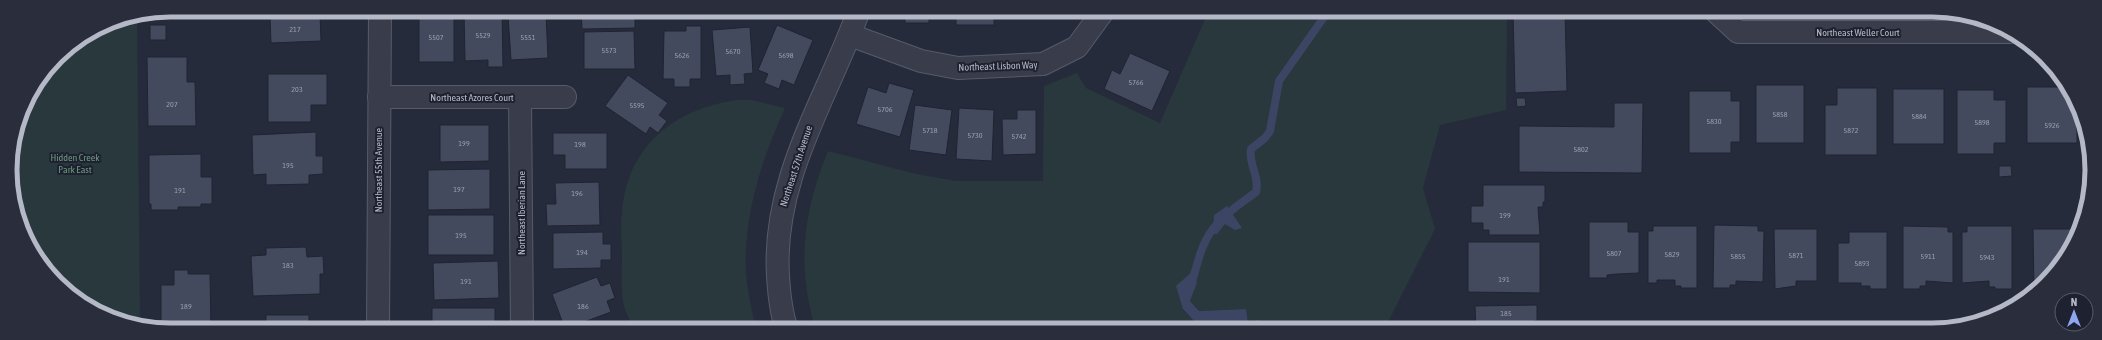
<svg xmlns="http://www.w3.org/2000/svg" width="2102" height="340" font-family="'Asap Condensed',sans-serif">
  <rect width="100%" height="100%" fill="#252b3b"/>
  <g fill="#28383d">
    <path d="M1209,10H1507L1506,110L1440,125L1423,188L1435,229L1384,330H1262L1265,325L1248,324L1245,309L1199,311L1190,301L1197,283L1194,270L1183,310L1202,330H816C796,266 803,213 828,151L916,174L956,181H1043L1044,86L1077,73L1086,88L1160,123Z"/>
    <polygon points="137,17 140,324 99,313 50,275 18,221 10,160 22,109 57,57 109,22"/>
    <path d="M737,100H752L785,108C761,161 743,216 746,275C748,294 752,312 756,330H637C618,309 622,285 622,258C622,243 620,228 622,213C627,146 674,109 737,100Z"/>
  </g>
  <g fill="#3c4563">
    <polygon points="1227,206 1242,228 1235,230 1225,224 1217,234 1213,234 1214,215"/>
    <polygon points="1194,270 1197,283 1190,301 1199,311 1246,309 1248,324 1258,320 1265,325 1262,330 1202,330 1183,309 1176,286"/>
  </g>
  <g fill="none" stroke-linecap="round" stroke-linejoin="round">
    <path stroke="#3c4563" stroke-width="8" d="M1192,282C1198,262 1202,239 1218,223C1228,211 1243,202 1256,192C1260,176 1248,164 1251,149L1265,138L1270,131L1279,81L1329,10"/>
  </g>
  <g fill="#444a5d" stroke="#202432">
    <rect x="289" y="10" width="36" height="2"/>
    <polygon points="431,10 454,11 454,62 419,62 419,12 431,12"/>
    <polygon points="464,10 502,10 503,67 488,67 488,60 465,61"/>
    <polygon points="581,10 635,10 635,28 582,29"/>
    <polygon points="905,10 949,10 949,11 929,11 929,23 905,23"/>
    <rect x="956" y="10" width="38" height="15"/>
    <rect x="1034" y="10" width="43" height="2"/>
    <polygon points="1565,12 1567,91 1515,93 1513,13"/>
    <polygon points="320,14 321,41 271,43 270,16"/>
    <polygon points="546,14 548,58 511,60 508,16"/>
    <rect x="150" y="25" width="16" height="15"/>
    <polygon points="777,25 813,40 794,85 782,80 779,89 764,83 768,74 758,70"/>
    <polygon points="686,26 701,26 701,79 690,79 690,87 674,87 674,79 663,79 664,31 686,31"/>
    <polygon points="750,27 753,73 744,74 745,84 730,85 730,75 716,76 712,30"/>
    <polygon points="634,31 635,69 584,69 584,32"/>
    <polygon points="1130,53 1170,71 1152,111 1104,89 1112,70 1120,74"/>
    <polygon points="147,57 187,57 187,82 195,82 196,126 148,126"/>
    <polygon points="268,74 327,74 327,105 311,105 311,122 268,122"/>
    <polygon points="628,75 668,103 659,115 667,121 658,133 650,127 646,134 605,106"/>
    <polygon points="889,83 914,90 900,137 856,124 868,87 886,93"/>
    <rect x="1756" y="85" width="48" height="58"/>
    <polygon points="2027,87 2065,87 2077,106 2077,143 2027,143"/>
    <polygon points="1837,88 1877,88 1877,155 1825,155 1825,105 1837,105"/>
    <rect x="1893" y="89" width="51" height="55"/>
    <polygon points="1957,90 1994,90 1994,100 2006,100 2006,143 1994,143 1994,154 1957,154"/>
    <polygon points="1689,91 1731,91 1731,101 1740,101 1740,142 1731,142 1731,153 1689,153"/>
    <polygon points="1516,98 1525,98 1526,106 1517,107"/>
    <polygon points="1614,103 1643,103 1642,173 1519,172 1519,126 1614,127"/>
    <polygon points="915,105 952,110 946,155 909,150"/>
    <polygon points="959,108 994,110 992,161 956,159"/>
    <polygon points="1017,110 1036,110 1036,154 1003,155 1002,119 1017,119"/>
    <polygon points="440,125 489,125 489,161 440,162"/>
    <polygon points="316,132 316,156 323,156 323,174 309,175 309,184 266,185 266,174 253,175 252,135"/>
    <polygon points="553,133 607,133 607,169 565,169 565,155 553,155"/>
    <polygon points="201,154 201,177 212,177 212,204 201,204 201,207 178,207 178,210 151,210 151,204 149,204 149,155"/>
    <polygon points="1999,166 2011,166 2012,176 1999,177"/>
    <polygon points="490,169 490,209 428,210 428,170"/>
    <polygon points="599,182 600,225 547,226 546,204 556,204 555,183"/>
    <polygon points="1483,185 1545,185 1545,202 1543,202 1543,207 1538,207 1540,235 1489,235 1489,230 1483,230 1483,223 1471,223 1471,206 1483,206"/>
    <rect x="428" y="215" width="66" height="40"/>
    <polygon points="1589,222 1628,222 1628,232 1639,232 1639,273 1617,274 1607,275 1607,278 1589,278"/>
    <polygon points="1714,225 1758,226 1758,231 1764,231 1763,282 1736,281 1736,285 1730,285 1730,288 1713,288"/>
    <polygon points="1653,226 1697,226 1697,288 1681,288 1681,286 1675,286 1675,280 1657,280 1657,283 1648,283 1648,231 1653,231"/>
    <polygon points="1903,226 1948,227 1948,232 1953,232 1953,283 1926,281 1926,286 1920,286 1920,289 1903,289"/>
    <polygon points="1967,226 2012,226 2012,289 1995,289 1995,287 1989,287 1989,281 1962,283 1962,232 1967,232"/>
    <polygon points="1774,229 1817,229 1817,281 1796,281 1796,286 1775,289"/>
    <polygon points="2033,229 2076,229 2076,241 2045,283 2036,289 2034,289"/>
    <polygon points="603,232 603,244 611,244 611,260 601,260 601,268 553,269 553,233"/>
    <polygon points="1849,232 1887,232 1887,289 1870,289 1870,286 1861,286 1861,283 1838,283 1838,243 1849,243"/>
    <polygon points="1468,242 1540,242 1540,293 1468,292"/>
    <polygon points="306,247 307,257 323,256 324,274 320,274 320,294 253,296 251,256 266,255 266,248"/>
    <polygon points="498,261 499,298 434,300 433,263"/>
    <polygon points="174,270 188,270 188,274 210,274 211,330 169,330 169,328 161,328 161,285 174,285"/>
    <polygon points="597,277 601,286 610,283 615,298 607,301 611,312 565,329 552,294"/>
    <polygon points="1537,305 1537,321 1534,321 1534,327 1530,327 1530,330 1476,330 1475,306"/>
    <rect x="432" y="308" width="63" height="22"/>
    <polygon points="266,315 309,315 309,321 322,321 322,330 253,330 253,322 266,322"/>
  </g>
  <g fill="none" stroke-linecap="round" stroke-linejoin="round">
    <defs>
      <g id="street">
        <polyline points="1714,10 1738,32 2010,32"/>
        <polyline points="850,35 921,61 958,68 1043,64 1077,47 1104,10"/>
        <polyline points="379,97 565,97"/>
        <polyline points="520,97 522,330"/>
        <polyline points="378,330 380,10"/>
        <path d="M787,330C781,313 779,293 778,276C772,178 827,99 859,10"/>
      </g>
    </defs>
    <use href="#street" stroke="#575b69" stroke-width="24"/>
    <use href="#street" stroke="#393d4b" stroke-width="22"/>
  </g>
  <g text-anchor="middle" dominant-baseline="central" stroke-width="4" stroke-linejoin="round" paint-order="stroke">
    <g font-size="8" fill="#989cac">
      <text x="295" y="29">217</text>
      <text x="483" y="35">5529</text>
      <text x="436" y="37">5507</text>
      <text x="528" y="37">5551</text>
      <text x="609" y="50">5573</text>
      <text x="733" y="51">5670</text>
      <text x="682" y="55">5626</text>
      <text x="786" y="55">5698</text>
      <text x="1136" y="82">5766</text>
      <text x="297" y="89">203</text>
      <text x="172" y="104">207</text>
      <text x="637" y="105">5595</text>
      <text x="885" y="109">5706</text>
      <text x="1780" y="114">5858</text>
      <text x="1919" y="116">5884</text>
      <text x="1714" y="121">5830</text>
      <text x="1982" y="122">5898</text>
      <text x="2052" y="125">5926</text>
      <text x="930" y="130">5718</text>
      <text x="1851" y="130">5872</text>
      <text x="975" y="135">5730</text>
      <text x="1019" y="136">5742</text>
      <text x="464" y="143">199</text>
      <text x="580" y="144">198</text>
      <text x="1581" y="149">5802</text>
      <text x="288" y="165">195</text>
      <text x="459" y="189">197</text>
      <text x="180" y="190">191</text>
      <text x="577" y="193">196</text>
      <text x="1505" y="215">199</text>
      <text x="461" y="235">195</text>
      <text x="582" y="252">194</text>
      <text x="1614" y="253">5807</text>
      <text x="1672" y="254">5829</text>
      <text x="1796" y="255">5871</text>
      <text x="1738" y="256">5855</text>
      <text x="1928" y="256">5911</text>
      <text x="1987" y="257">5943</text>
      <text x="1862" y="263">5893</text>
      <text x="288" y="265">183</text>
      <text x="1504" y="279">191</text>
      <text x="466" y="281">191</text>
      <text x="186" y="306">189</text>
      <text x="583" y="306">186</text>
      <text x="1506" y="313">185</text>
    </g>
    <g font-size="10" fill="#b4b8c7" stroke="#1e2230">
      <text x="1858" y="32">Northeast Weller Court</text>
      <text transform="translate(998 66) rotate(-2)">Northeast Lisbon Way</text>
      <text x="472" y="97">Northeast Azores Court</text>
      <text transform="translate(796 166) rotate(-72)">Northeast 57th Avenue</text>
      <text transform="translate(378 170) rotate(-90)">Northeast 55th Avenue</text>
      <text transform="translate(521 213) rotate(-90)">Northeast Iberian Lane</text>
    </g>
    <g font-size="10" fill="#6d967e" stroke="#1e2230">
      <text x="75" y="157">Hidden Creek<tspan x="75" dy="12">Park East</tspan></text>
    </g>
  </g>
  <path d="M0 0H2102V340H0ZM170 17H1932A153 153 0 0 1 2085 170V170A153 153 0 0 1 1932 323H170A153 153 0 0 1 17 170V170A153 153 0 0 1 170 17Z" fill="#2a2e3c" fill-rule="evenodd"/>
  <path fill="none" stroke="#b4b8c7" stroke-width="5" d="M170 17H1932A153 153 0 0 1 2085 170V170A153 153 0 0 1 1932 323H170A153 153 0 0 1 17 170V170A153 153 0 0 1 170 17Z"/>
  <g transform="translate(2074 312)"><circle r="19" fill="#1e2230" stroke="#5a5e6c"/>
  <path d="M0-3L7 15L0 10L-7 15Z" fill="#90a5f0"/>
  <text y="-6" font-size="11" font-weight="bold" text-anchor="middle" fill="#b4b8c7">N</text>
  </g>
</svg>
